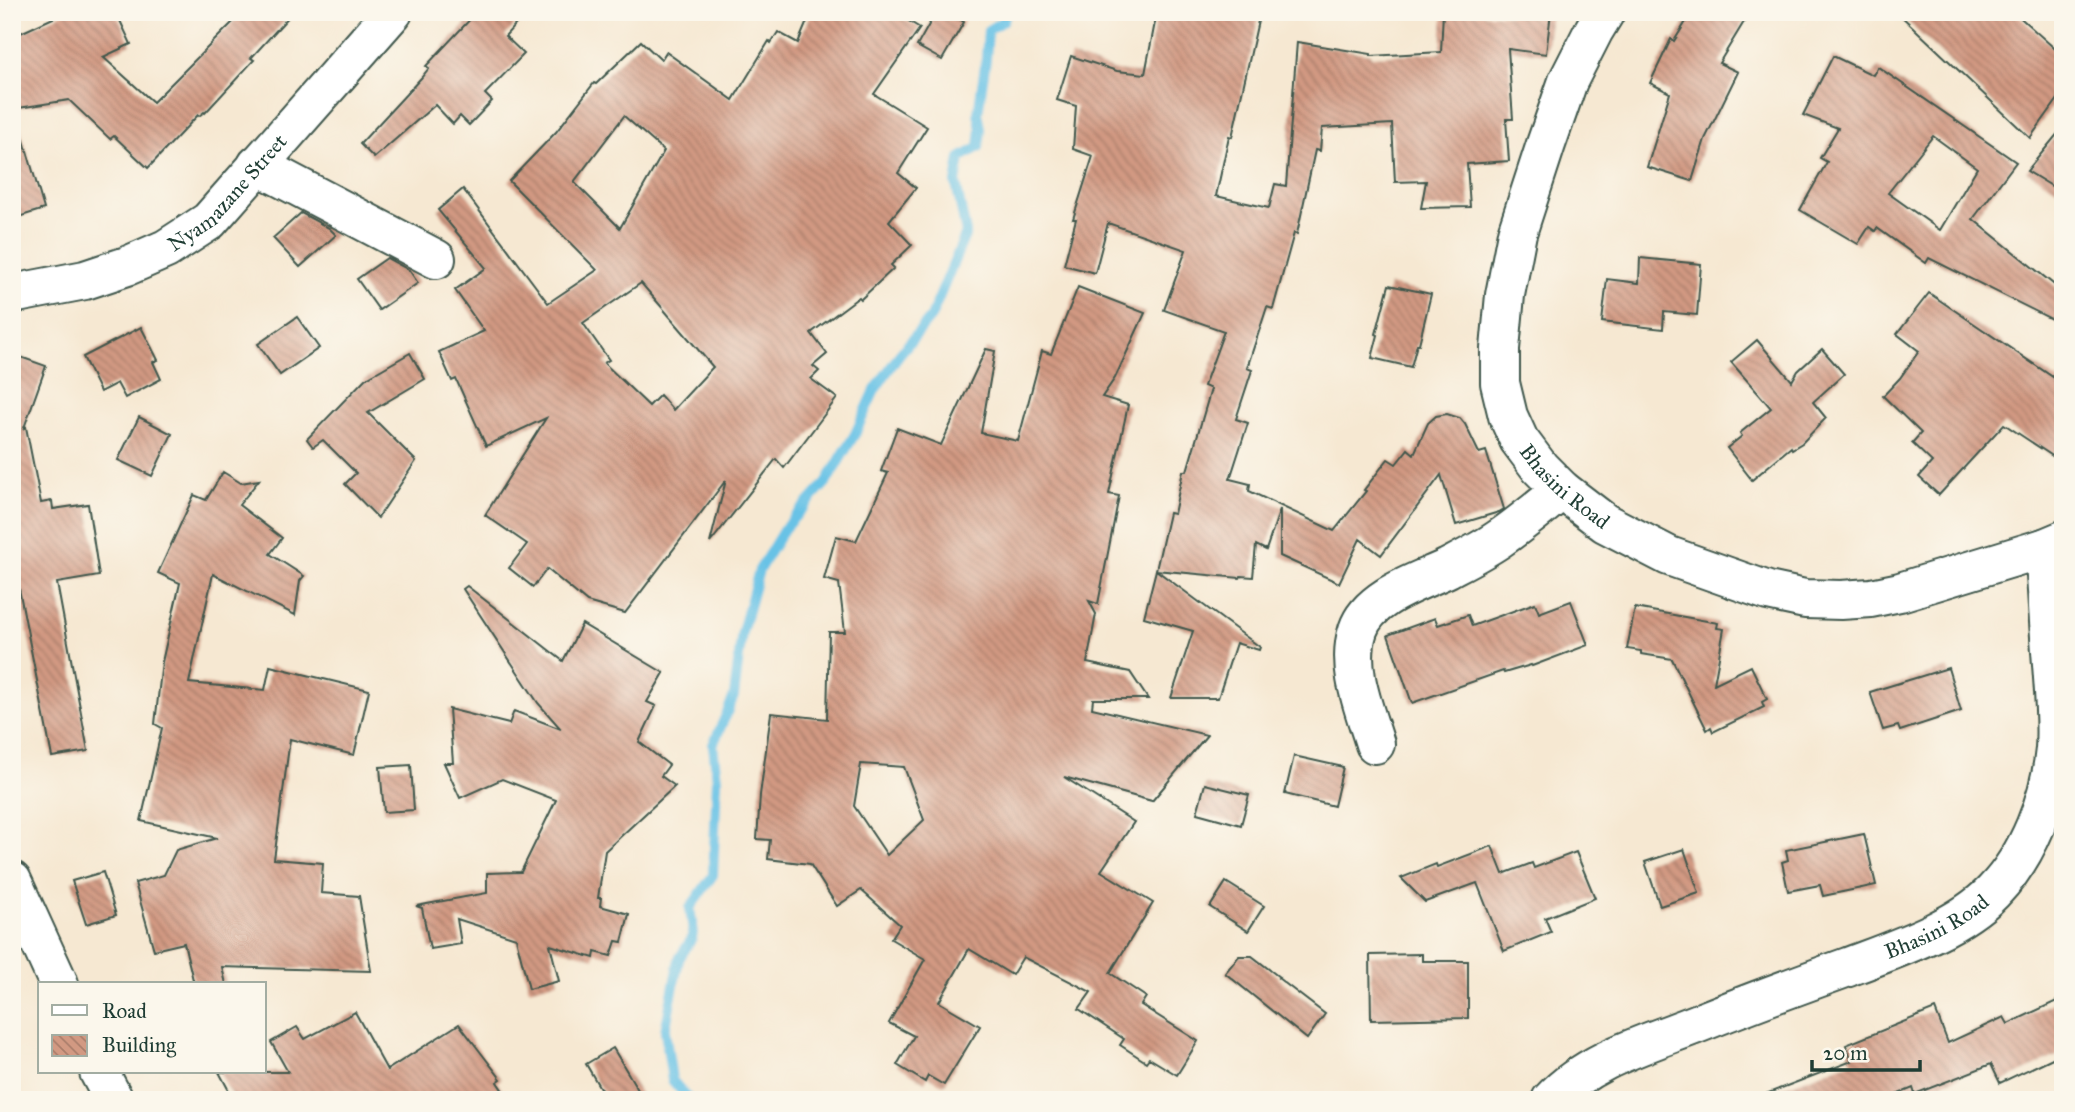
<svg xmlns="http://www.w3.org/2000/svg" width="2075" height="1112" font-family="'IM FELL Great Primer',serif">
  <defs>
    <pattern id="building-back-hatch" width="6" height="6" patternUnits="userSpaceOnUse" patternTransform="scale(1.75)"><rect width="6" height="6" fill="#d29982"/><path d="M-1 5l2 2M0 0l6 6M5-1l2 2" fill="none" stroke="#aa7e6b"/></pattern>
  </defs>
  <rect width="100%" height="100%" fill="#fbf7ec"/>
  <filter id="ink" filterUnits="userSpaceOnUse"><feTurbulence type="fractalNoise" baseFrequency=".0143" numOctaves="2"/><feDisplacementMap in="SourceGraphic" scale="14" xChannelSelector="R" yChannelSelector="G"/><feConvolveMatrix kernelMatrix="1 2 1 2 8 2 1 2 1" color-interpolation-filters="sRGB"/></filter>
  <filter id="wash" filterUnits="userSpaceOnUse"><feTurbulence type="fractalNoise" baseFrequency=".00686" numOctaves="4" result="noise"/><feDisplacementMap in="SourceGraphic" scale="28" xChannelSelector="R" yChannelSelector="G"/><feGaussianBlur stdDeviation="1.57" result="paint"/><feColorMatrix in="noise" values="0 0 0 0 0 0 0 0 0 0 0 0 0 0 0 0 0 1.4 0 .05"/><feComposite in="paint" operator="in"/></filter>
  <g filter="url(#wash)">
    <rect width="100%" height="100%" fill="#f6e8d2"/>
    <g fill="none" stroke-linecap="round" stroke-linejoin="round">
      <polyline stroke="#68c2e6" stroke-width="10" points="689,1100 672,1080 665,1031 679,959 692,938 693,931 690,908 713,875 717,780 713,745 734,696 742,632 759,570 784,529 826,483 855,434 875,390 899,355 931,317 966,233 956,183 960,158 979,147 981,129 978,113 986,59 988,30 1003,21 1007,12"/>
    </g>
    <g id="blocks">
      <g fill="url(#building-back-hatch)" fill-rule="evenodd">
        <polygon points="66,12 116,12 131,44 103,57 153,102 243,12 293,12 251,58 254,60 205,113 204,112 199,116 198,115 148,168 114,136 110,139 69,100 12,109 12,37"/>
        <polygon points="477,12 527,12 505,36 524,54 485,94 492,101 469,125 460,116 453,124 435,105 374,158 360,144 421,78 429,68 426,66"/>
        <path d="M811,12H894L920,28L874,94L927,127L898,173L916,188L889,221L912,245L891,265L894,268L861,299L859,297L811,333L827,354L813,366L819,371L811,379L837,398L784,468L776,459L710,543L726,480L625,613L587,602L547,569L533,587L509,568L527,544L485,515L546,418L486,446L456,379L452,381L439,352L484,331L455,290L486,268L438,210L463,189L548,303L597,270L509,181L556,132L594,83L596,84L641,41L661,60L666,52L733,100L769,41L771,43L778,32L798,43ZM624,116L664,151L620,228L574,182ZM641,283L713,367L673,410L660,395L649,406L604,363L609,360L583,323Z"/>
        <polygon points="936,12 948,12 964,22 942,60 917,46"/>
        <polygon points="1157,12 1260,12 1232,137 1229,136 1216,196 1269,208 1275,184 1286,186 1297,42 1371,54 1371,56 1441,52 1443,12 1519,15 1520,12 1551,12 1546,54 1508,49 1513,119 1506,119 1509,161 1467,164 1470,207 1421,208 1426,181 1395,182 1392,124 1322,128 1320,151 1315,150 1297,234 1294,233 1273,309 1267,307 1247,368 1252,370 1236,419 1248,423 1230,479 1250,484 1249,491 1334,531 1366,491 1364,490 1388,459 1396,464 1408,449 1414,454 1428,423 1436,416 1447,414 1460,418 1465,424 1479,453 1486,451 1504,509 1499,512 1456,525 1441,475 1381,555 1360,539 1339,583 1280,556 1280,509 1266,550 1256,545 1253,577 1241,576 1240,578 1156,570 1169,513 1174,514 1183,471 1187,471 1211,389 1204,386 1224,331 1164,310 1186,250 1108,223 1095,273 1064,265 1076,219 1073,219 1093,156 1073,149 1076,106 1057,100 1071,56 1117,71 1145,74"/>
        <polygon points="1692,12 1750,12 1719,63 1738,72 1705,139 1692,181 1647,167 1670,93 1650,83 1671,39 1674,41"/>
        <polygon points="1897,12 2014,12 2063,56 2063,92 2030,138"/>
        <path d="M1833,56L1873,75L1878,67L2016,162L1973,219L2063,292V325L1929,258L1926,263L1877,228L1875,231L1869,227L1858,244L1800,210L1827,162L1820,158L1838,128L1803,115ZM1933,136L1977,168L1940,230L1888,193Z"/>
        <polygon points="20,127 44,209 12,219 12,128"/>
        <polygon points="2063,127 2063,193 2027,171"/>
        <polygon points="301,213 329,228 336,235 300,267 273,238"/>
        <polygon points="387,258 409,270 418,283 379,310 357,279"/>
        <polygon points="1640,258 1701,264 1697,315 1664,312 1663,329 1602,322 1607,279 1639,283"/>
        <polygon points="1389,285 1431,294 1419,344 1417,344 1411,367 1372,358 1378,335 1376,334"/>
        <path d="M1078,287L1145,313L1115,378L1102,397L1128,405L1109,494L1119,496L1098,604L1089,601L1096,614L1087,663L1130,672L1148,699H1093L1092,708L1207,735L1152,801L1064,777L1134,822L1101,871L1153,903L1110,973L1146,997L1141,1005L1198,1041L1177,1075L1149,1058L1146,1062L1120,1045L1124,1039L1079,1009L1091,992L1023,957L1012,975L969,949L939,1002L980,1026L944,1085L928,1076L925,1082L897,1065L914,1036L889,1023L925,959L891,939L900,925L861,890L837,906L810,864L768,859L770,840L757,839L760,795L771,713L827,719L829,632H845L839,583L824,579L836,536L856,541L888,473L881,471L897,428L941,445L986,349L995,351L981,433L1018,441L1042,351L1051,354ZM861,764L904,767L924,820L887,855L854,806Z"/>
        <polygon points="1929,293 2063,384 2063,463 2004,424 1939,495 1919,477 1932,462 1912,443 1921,433 1883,396 1900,378 1919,351 1897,334"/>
        <polygon points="297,317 319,348 280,375 258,344"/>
        <polygon points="141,327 158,360 153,362 161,379 125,398 117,383 100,392 83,357"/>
        <polygon points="1757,340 1792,381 1798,371 1822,349 1844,374 1813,402 1826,418 1802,443 1792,449 1791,447 1752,480 1727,448 1742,436 1740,433 1771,408 1731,362"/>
        <polygon points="410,353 425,379 368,413 416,461 378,518 345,484 356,473 323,440 313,447 307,439 365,379"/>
        <polygon points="12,354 46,366 24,428 26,427 41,503 52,501 53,509 88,504 99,576 57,583 88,751 52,757 12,553"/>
        <polygon points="139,417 172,434 152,476 118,460"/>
        <polygon points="223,472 241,483 259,480 239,505 282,538 270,554 304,576 300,581 295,615 213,574 189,683 265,690 270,666 369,690 354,755 290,739 274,859 323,863 321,893 359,896 371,971 222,967 226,984 194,984 184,943 154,950 135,883 164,875 176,850 217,838 141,821 162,728 155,724 162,662 180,583 158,573 194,495 206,500"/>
        <polygon points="1156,570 1260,647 1259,650 1236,643 1218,698 1171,698 1193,631 1144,617"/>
        <polygon points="467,586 563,661 582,624 664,673 647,702 656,706 639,742 669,765 661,776 675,786 605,851 598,898 601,898 600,906 629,914 622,942 616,941 611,956 595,952 594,958 550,945 559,981 529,989 516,938 457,919 461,944 430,949 422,908 416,906 487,893 487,873 521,872 556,800 502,779 460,798 444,763 453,763 449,709 509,724 514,711 561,729 538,703 463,589"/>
        <polygon points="1571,601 1588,645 1532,666 1531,665 1504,673 1503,671 1412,703 1388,635 1435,618 1438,625 1468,615 1472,626 1535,603 1539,613"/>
        <polygon points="1635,608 1718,623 1717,628 1724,629 1714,684 1751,666 1767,699 1762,702 1764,707 1713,732 1711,727 1707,730 1672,659 1641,654 1641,651 1627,649"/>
        <polygon points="1948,668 1961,711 1900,731 1898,726 1883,730 1870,692"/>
        <polygon points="1294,756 1343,767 1334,806 1285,794"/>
        <polygon points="411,765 414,810 384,812 380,767"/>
        <polygon points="1205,784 1249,795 1241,825 1197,813"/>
        <polygon points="1864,834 1876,885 1823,896 1820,885 1788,891 1782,862 1788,860 1786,850"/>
        <polygon points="1492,846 1503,874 1532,863 1534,868 1576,852 1595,898 1545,918 1551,932 1504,951 1477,883 1425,902 1401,878 1436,864 1437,867"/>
        <polygon points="1684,849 1699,893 1660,906 1645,862"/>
        <polygon points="103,872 116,915 86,924 72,881"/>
        <polygon points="1226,882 1264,906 1248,931 1210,907"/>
        <polygon points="1422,954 1422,961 1468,961 1468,1018 1371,1020 1370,955"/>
        <polygon points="1239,956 1252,956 1279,977 1278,978 1325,1014 1307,1039 1225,973"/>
        <polygon points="2063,998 2063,1053 2000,1083 1991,1064 1915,1094 1913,1088 1884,1100 1758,1100 1758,1097 1852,1061 1846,1045 1935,1009 1948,1043 2004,1017 2008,1024"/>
        <polygon points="355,1012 387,1070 459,1024 501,1079 497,1082 509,1100 234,1100 219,1072 288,1072 271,1042 297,1027 305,1039"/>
        <polygon points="613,1048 644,1100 607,1100 586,1064"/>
      </g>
    </g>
  </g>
  <g filter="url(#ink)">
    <use href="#blocks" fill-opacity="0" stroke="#3f574c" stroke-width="2"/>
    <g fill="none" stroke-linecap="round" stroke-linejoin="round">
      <defs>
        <g id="minor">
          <path id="s1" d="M1605,12L1594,30L1568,81L1546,144L1517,233L1505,295L1500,349V383L1508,416L1519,440L1540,468L1562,490L1605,523L1669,556L1768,591L1805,599L1841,600L1871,598L1900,592L2044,548L2063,540"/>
          <polyline points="257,165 436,259"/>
          <path id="s2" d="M12,294L85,280L127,266L166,249L209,221L393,12"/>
          <path d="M1375,744C1364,708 1346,667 1358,630C1369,596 1419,582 1448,568C1465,559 1483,550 1499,539C1521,524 1541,507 1562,490"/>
          <polyline points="12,881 59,984"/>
          <polyline points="99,1072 114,1100"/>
          <path id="s3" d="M1551,1100C1589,1059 1649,1043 1699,1023C1749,1003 1798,985 1848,967C1895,949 1957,929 1993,892C2029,855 2050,799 2055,749C2057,721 2054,692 2052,664C2049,626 2047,587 2044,548"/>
        </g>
      </defs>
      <use href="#minor" stroke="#3f574c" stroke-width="42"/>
      <use href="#minor" stroke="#fff" stroke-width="38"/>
    </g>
  </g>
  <g text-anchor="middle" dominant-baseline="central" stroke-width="6" stroke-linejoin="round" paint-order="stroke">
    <g font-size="21" fill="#1f3d34" stroke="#fbf7ec">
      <text stroke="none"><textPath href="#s2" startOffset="245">Nyamazane Street</textPath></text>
      <text stroke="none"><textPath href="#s1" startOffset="516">Bhasini Road</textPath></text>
      <text stroke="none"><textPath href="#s3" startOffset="425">Bhasini Road</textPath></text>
    </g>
  </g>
  <rect width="2075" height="1112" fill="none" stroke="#fbf7ec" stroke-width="42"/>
  <rect x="38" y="982" width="228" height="91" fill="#fbf7ec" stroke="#a3ada2" stroke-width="2"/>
  <rect x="52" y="1005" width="35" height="10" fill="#ffffff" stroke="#a3ada2" stroke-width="2"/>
  <text x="102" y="1018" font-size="21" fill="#1f3d34">Road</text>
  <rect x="52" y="1035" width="35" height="21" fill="url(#building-back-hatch)" stroke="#a3ada2" stroke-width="2"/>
  <text x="102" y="1052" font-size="21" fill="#1f3d34">Building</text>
  <path d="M1812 1060v10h108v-10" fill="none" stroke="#1f3d34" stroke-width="3.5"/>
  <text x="1823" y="1060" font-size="21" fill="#1f3d34" stroke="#fbf7ec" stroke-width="5" paint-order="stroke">20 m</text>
</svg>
